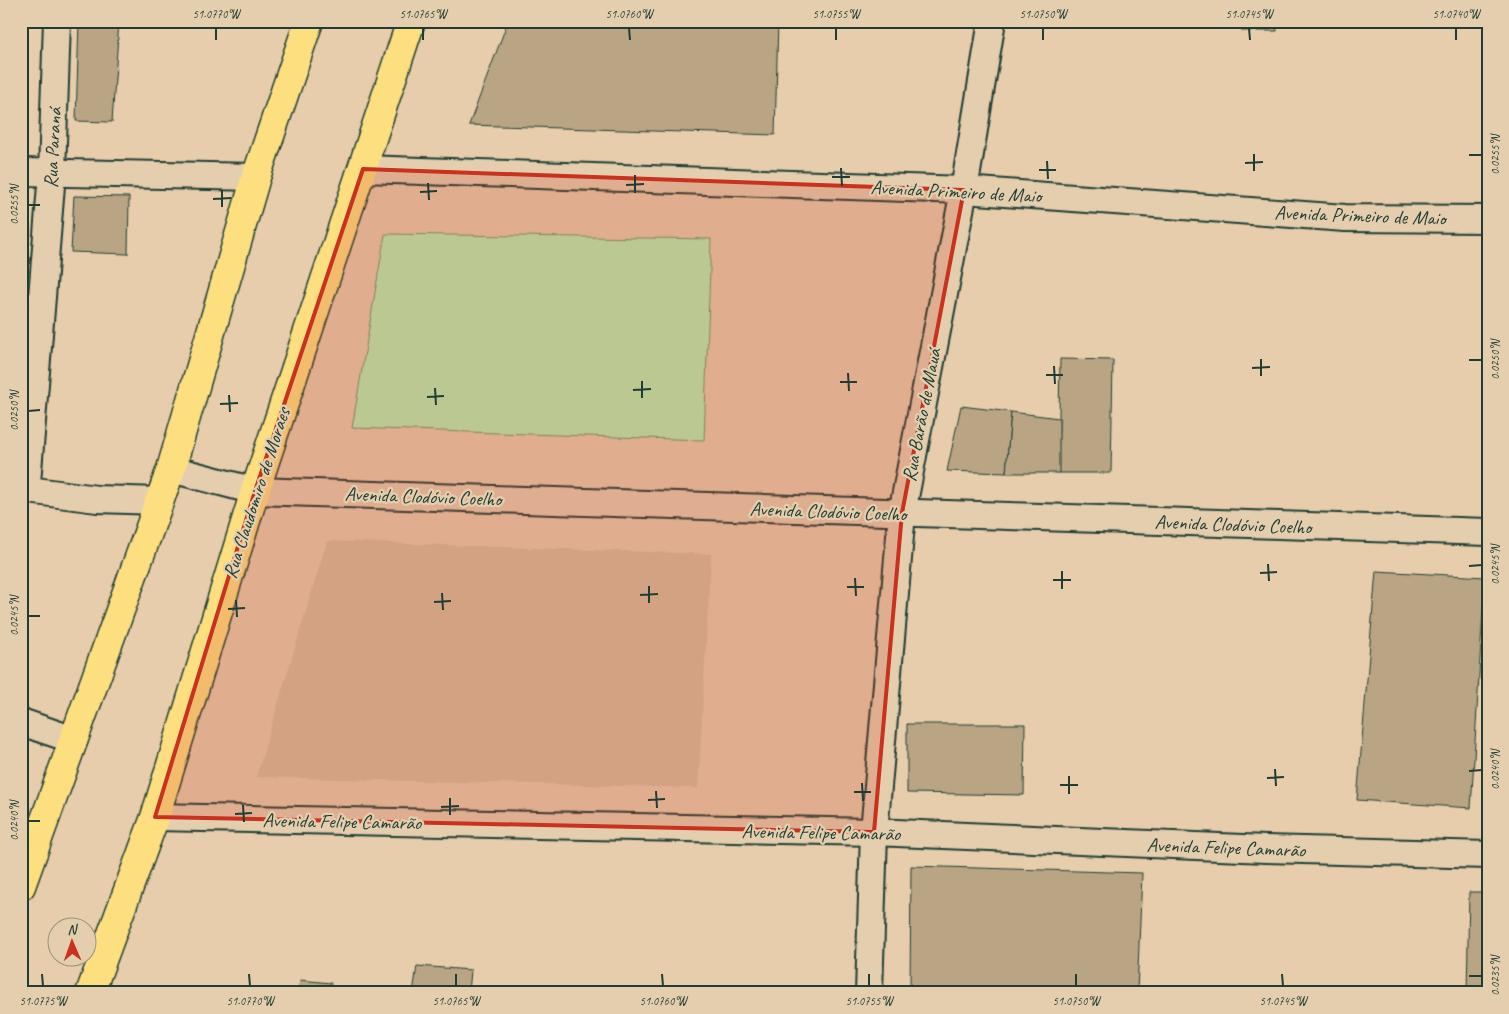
<svg xmlns="http://www.w3.org/2000/svg" width="1509" height="1014" font-family="Caveat,sans-serif">
<rect width="100%" height="100%" fill="#e7cdab"/>
<filter id="ink" filterUnits="userSpaceOnUse"><feTurbulence type="fractalNoise" baseFrequency=".02" numOctaves="2"/><feDisplacementMap in="SourceGraphic" scale="10" xChannelSelector="R" yChannelSelector="G"/><feConvolveMatrix kernelMatrix="1 2 1 2 8 2 1 2 1" color-interpolation-filters="sRGB"/></filter>
<g filter="url(#ink)">
<polygon fill="#d5be9d" points="327,541 711,554 698,788 256,777"/>
<polygon fill="#baeeb0" stroke="#6c9672" points="385,234 711,239 704,440 352,428"/>
<g fill="#b9a584" stroke="#1f3d34">
<polygon points="21,21 24,21 23,119 21,119"/>
<polygon points="79,21 119,21 112,122 76,121"/>
<polygon points="508,21 778,21 775,135 469,125"/>
<polygon points="1242,21 1276,21 1277,31 1242,31"/>
<polygon points="74,196 129,197 128,254 71,252"/>
<polygon points="1060,359 1113,360 1111,473 1058,473"/>
<polygon points="961,406 1011,412 1006,473 947,471"/>
<polygon points="1011,412 1059,418 1059,473 1006,473"/>
<polygon points="1376,571 1485,577 1471,808 1357,800"/>
<polygon points="907,724 1025,724 1024,795 907,793"/>
<polygon points="21,755 26,757 21,772"/>
<polygon points="911,866 1142,873 1137,993 910,993"/>
<polygon points="1469,892 1488,892 1488,993 1467,993"/>
<polygon points="417,966 471,970 469,993 413,993"/>
<polygon points="300,980 331,983 330,993 298,993"/>
</g>
<g fill="none" stroke-linecap="round" stroke-linejoin="round">
<defs>
<g id="minor">
<polyline points="57,21 52,173 27,483 28,490 97,499 159,501"/>
<polyline points="363,169 964,190 1345,218 1488,219"/>
<polyline points="21,172 256,177"/>
<polyline points="171,469 255,491 1488,532"/>
<polyline points="21,722 74,740"/>
<polyline points="155,817 874,832 1266,849 1488,855"/>
<polyline points="869,993 874,832 902,513 964,190 992,21"/>
</g>
<g id="major">
<polyline points="21,886 171,469 256,177 309,21"/>
<polyline points="90,993 155,817 255,491 411,21"/>
</g>
</defs>
<use href="#minor" stroke="#1f3d34" stroke-width="30"/>
<use href="#major" stroke="#1f3d34" stroke-width="31"/>
<use href="#minor" stroke="#e5ceae" stroke-width="26"/>
<use href="#major" stroke="#fedf80" stroke-width="28"/>
</g>
</g>
<path fill="#c8321e" fill-opacity="0.2" stroke="#c8321e" stroke-width="4" stroke-linejoin="round" d="M363 169 964 190 902 513 874 832 155 817 255 491Z"/>
<path fill="none" stroke="#1f3d34" stroke-width="2" d="M216 28V40M423 28V40M629 28 630 40M836 28V40M1043 28V40M1249 28 1250 40M1456 28V40M1254 154V171M1469 155H1482M1047 161 1048 179M1245 163 1263 162M841 168 842 186M1039 170H1056M635 175V193M832 177H850M428 183 429 200M626 185 644 184M222 190V207M420 192 437 191M213 199 231 198M28 205H40M1261 359V376M1469 360H1482M1054 366 1055 384M1252 368 1270 367M848 373 849 391M1046 375H1063M642 381V398M840 382H857M435 388 436 405M633 390 651 389M229 395 230 412M427 397 444 396M220 404 238 403M28 411 40 410M1268 564 1269 581M1469 566 1482 565M1062 571V589M1260 573 1277 572M855 578 856 596M1053 580H1071M649 586V603M847 587H864M442 593 443 610M640 595 658 594M236 600 237 617M434 602 451 601M228 609 245 608M28 616H40M1275 769 1276 786M1469 771 1482 770M1069 776V794M1267 778 1284 777M862 783 863 801M1060 785H1078M656 791 657 808M854 792H871M450 798V815M648 800 665 799M243 805 244 822M441 807 459 806M235 814 252 813M28 821H40M42 974 43 986M249 974 250 986M456 974V986M662 974 663 986M869 974V986M1076 974V986M1282 974 1283 986M1469 976H1482"/>
<g text-anchor="middle" stroke-width="4.5" stroke-linejoin="round" paint-order="stroke">
<g font-size="20" fill="#1f3d34" stroke="#e5ceae">
<text transform="translate(52 148) rotate(-87)" y="7">Rua Paraná</text>
<text transform="translate(956 191) rotate(3)" y="7">Avenida Primeiro de Maio</text>
<text transform="translate(1360 215) rotate(2)" y="7">Avenida Primeiro de Maio</text>
<text transform="translate(921 415) rotate(-79)" y="7">Rua Barão de Mauá</text>
<text transform="translate(256 493) rotate(-72)" y="7">Rua Claudomiro de Moraes</text>
<text transform="translate(423 496) rotate(2)" y="7">Avenida Clodóvio Coelho</text>
<text transform="translate(828 511) rotate(2)" y="7">Avenida Clodóvio Coelho</text>
<text transform="translate(1233 524) rotate(2)" y="7">Avenida Clodóvio Coelho</text>
<text transform="translate(342 821) rotate(1)" y="7">Avenida Felipe Camarão</text>
<text transform="translate(821 832) rotate(1)" y="7">Avenida Felipe Camarão</text>
<text transform="translate(1226 847) rotate(2)" y="7">Avenida Felipe Camarão</text>
</g>
</g>
<rect width="1509" height="1014" fill="none" stroke="#e5ceae" stroke-width="55"/>
<g transform="translate(72 942) rotate(358)"><circle r="24" fill="#e5ceae" stroke="#96947d"/>
<path d="M0-4L9 19L0 12L-9 19Z" fill="#c8321e"/>
<text y="-8" font-size="14" font-weight="bold" text-anchor="middle" fill="#1f3d34">N</text>
</g>
<rect x="28" y="28" width="1454" height="958" fill="none" stroke="#1f3d34" stroke-width="2"/>
<g font-size="12" text-anchor="middle" fill="#1f3d34">
<text x="216" y="18">51.0770°W</text>
<text x="423" y="18">51.0765°W</text>
<text x="629" y="18">51.0760°W</text>
<text x="836" y="18">51.0755°W</text>
<text x="1043" y="18">51.0750°W</text>
<text x="1249" y="18">51.0745°W</text>
<text x="1456" y="18">51.0740°W</text>
<text transform="translate(1495 155) rotate(-90)" y="4">0.0255°N</text>
<text transform="translate(14 205) rotate(-90)" y="4">0.0255°N</text>
<text transform="translate(1495 360) rotate(-90)" y="4">0.0250°N</text>
<text transform="translate(14 411) rotate(-90)" y="4">0.0250°N</text>
<text transform="translate(1495 565) rotate(-90)" y="4">0.0245°N</text>
<text transform="translate(14 616) rotate(-90)" y="4">0.0245°N</text>
<text transform="translate(1495 770) rotate(-90)" y="4">0.0240°N</text>
<text transform="translate(14 821) rotate(-90)" y="4">0.0240°N</text>
<text transform="translate(1495 976) rotate(-90)" y="4">0.0235°N</text>
<text x="43" y="1005">51.0775°W</text>
<text x="250" y="1005">51.0770°W</text>
<text x="456" y="1005">51.0765°W</text>
<text x="663" y="1005">51.0760°W</text>
<text x="869" y="1005">51.0755°W</text>
<text x="1076" y="1005">51.0750°W</text>
<text x="1283" y="1005">51.0745°W</text>
</g>
</svg>
